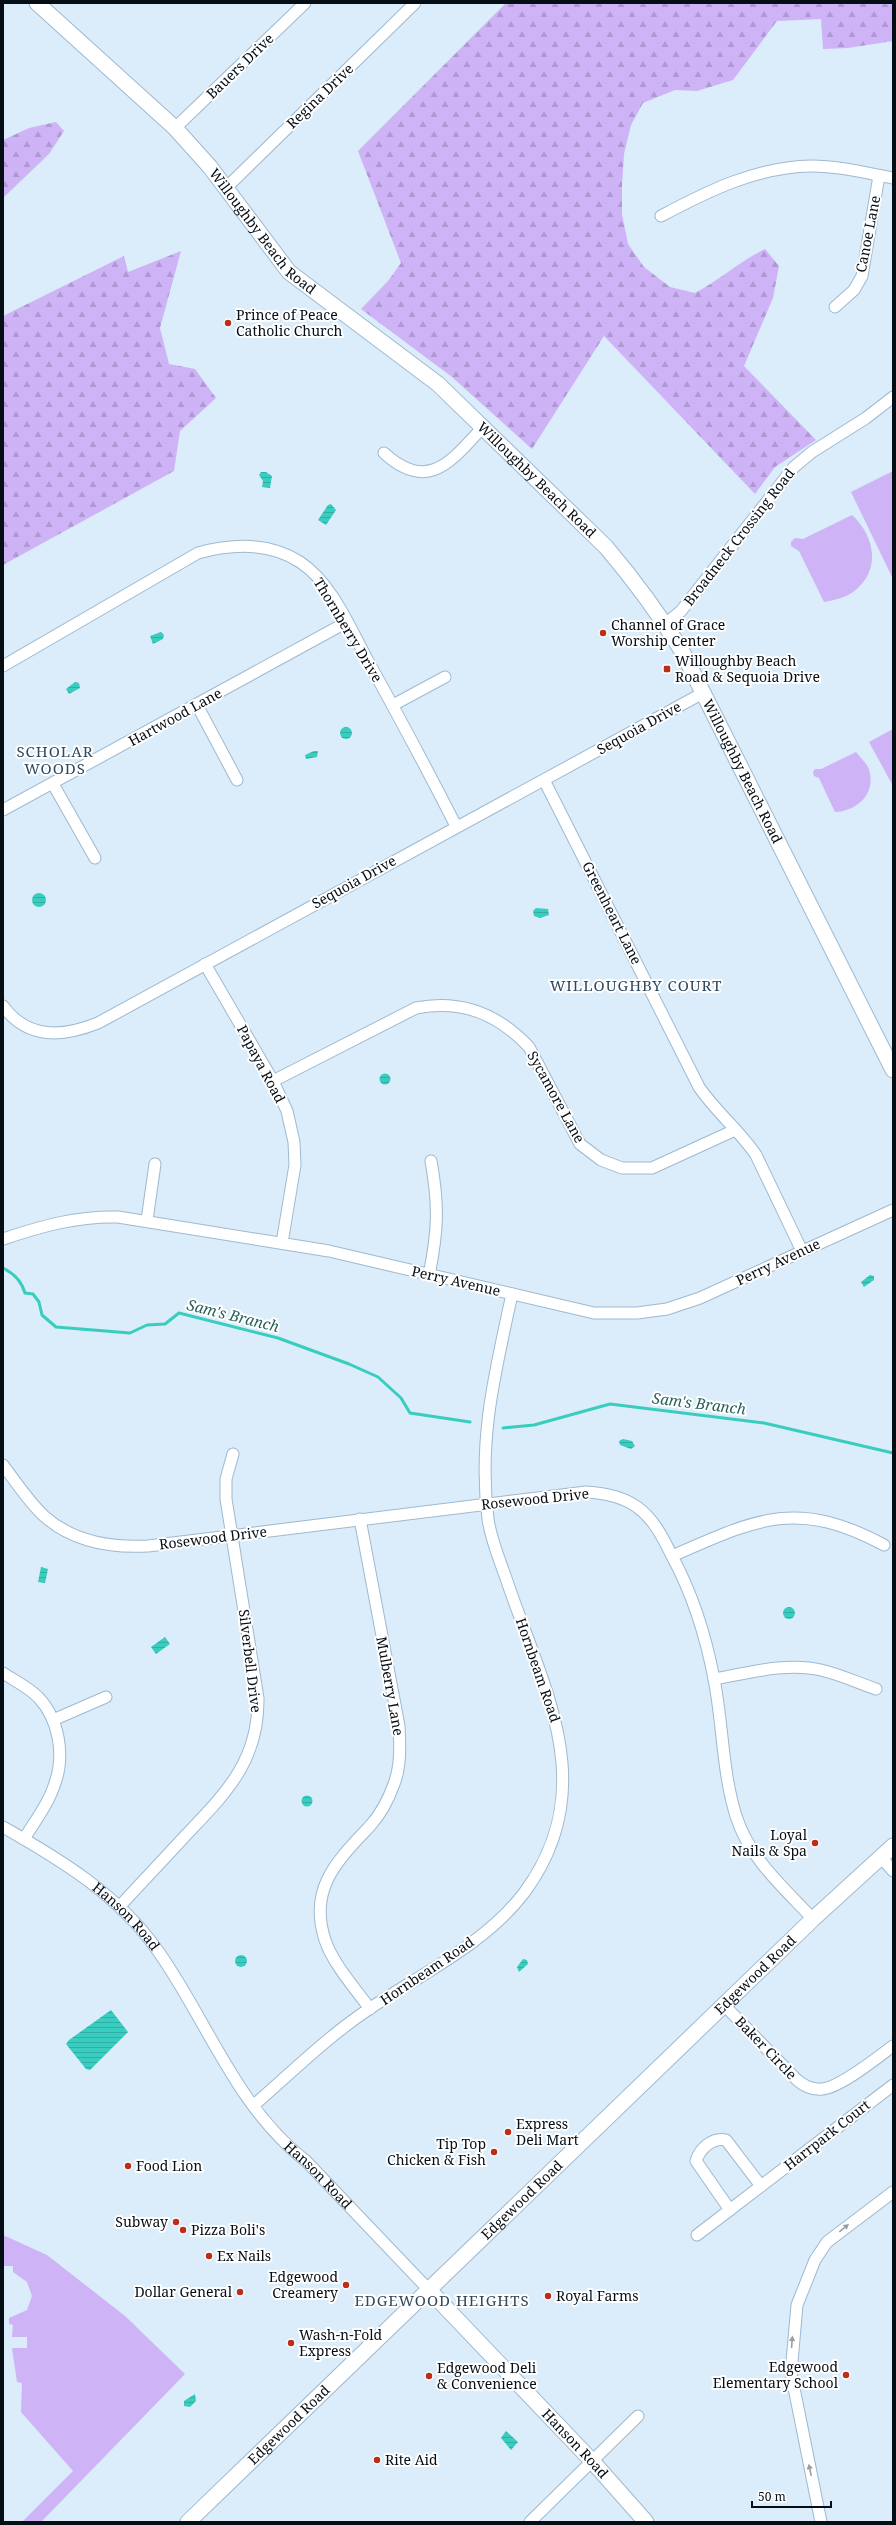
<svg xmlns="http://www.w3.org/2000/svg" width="896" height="2525" font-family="'Noto Serif',serif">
<defs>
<pattern id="forest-firs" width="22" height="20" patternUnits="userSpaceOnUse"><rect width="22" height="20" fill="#cfb3f7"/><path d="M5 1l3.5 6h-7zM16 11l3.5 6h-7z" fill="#b099d3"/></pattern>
<pattern id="water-rules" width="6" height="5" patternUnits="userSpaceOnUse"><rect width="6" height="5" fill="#38cdbf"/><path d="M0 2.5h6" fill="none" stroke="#30afa3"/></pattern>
</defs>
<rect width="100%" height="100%" fill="#dbecfa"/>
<g fill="#cfb3f7">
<polygon points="893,471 893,579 851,492"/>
<path d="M852 515C875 536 882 571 853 592 845 598 834 600 824 602L799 551 791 546V542L795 538 803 539Z"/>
<polygon points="893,729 893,786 869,742"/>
<path d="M856 752C860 757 865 762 868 767 878 792 858 811 835 812L819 778 814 776 813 772 815 769H821Z"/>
<polygon points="3,2235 47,2255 125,2316 185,2374 41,2522 22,2522 73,2471 21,2412 22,2383 17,2382 12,2348 27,2348 27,2337 12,2337 13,2325 9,2324 9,2318 27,2310 32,2296 27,2282 13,2272 13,2266 3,2266"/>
</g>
<g fill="url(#forest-firs)">
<path d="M506 3H893V41L848 48 823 49 821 19 777 21 733 80 697 91 675 90 643 103 631 125 624 154 622 185V214L628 244 644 267 670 287 695 293C720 280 740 261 765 249L779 266 773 298 744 366 816 440 775 467 755 494 604 336 532 449 452 377 361 309 388 281 401 263 358 151Z"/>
<polygon points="56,122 64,131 49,154 3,198 3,140 29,128"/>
<polygon points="181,251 160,328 169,364 195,369 216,398 180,431 174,471 3,565 3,316 124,256 128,272"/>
</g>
<g fill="url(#water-rules)">
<polygon points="261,472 266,472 272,476 270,488 262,487 263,481 259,475"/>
<polygon points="331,504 336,510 326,525 318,520 328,505"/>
<polygon points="161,632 164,635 163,639 153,644 150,636"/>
<polygon points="75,682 79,683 80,688 69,694 66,689"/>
<circle cx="346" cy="733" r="6"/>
<polygon points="314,751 318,751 317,757 306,759 305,755"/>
<circle cx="39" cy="900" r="7"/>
<polygon points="536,908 548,909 549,915 540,918 534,916 533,911"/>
<circle cx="385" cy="1079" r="5.5"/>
<polygon points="870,1275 874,1276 874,1280 864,1287 861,1282"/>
<polygon points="623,1439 632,1441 635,1446 631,1449 620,1445 619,1441"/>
<polygon points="41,1567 48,1569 45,1583 38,1582"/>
<circle cx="789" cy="1613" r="6"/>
<polygon points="165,1637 170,1644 156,1654 151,1647"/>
<circle cx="307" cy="1801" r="5.5"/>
<circle cx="241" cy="1961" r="6"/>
<polygon points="523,1959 527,1960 528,1964 519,1972 517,1967"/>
<polygon points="111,2010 128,2032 90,2070 86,2069 66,2044 69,2040"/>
<polygon points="195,2394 196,2401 190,2407 184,2406 184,2401"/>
<polygon points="506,2431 518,2442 511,2450 501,2438"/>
</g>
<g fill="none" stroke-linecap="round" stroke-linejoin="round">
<g stroke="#38cdbf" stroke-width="3">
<path d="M3 1268C13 1273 22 1282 25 1293L33 1294 39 1302 42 1315 56 1327 130 1333 147 1325 165 1324 179 1313 278 1338 349 1364 378 1377 401 1398 410 1413 470 1422"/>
<polyline points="503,1428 534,1425 610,1404 764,1423 893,1453"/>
</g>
<defs>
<g id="street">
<polyline points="175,128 305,3"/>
<polyline points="225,189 415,3"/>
<path d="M661 216C708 191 756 167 811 166 839 166 866 173 893 178"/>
<polyline points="835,307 854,290 862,276 879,176"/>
<path d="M384 453C429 494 452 460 484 426"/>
<polyline points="665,624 681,611 794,467 812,452 866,418 893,397"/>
<path d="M3 666 198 553C231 544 269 542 300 562 332 583 350 628 368 661 398 715 428 771 456 826"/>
<polyline points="197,705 237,780"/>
<polyline points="393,705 445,677"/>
<path d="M544 780 699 1087C716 1112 739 1130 756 1155L802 1251"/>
<polyline points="53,784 95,858"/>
<polyline points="3,810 347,622"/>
<polyline points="205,964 273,1081 287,1111 294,1142 295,1165 282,1243"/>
<path d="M3 1006C28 1040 63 1037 98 1023L703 693"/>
<path d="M273 1081 416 1008C462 999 498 1014 529 1047L580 1144 601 1160 622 1168H652L735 1130"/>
<polyline points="147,1220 155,1164"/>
<path d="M3 1239C42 1226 77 1216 118 1217L329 1251 594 1313H637L667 1309 700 1298 893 1210"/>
<path d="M429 1275C438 1231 439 1205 431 1161"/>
<path d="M3 1465C16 1482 28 1501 44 1516 72 1541 111 1548 148 1546L586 1492C604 1493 622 1496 637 1507 654 1519 663 1538 672 1556 692 1593 706 1637 714 1679 723 1724 722 1771 736 1816 749 1858 784 1888 813 1919"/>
<path d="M360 1519 399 1726C400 1745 401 1766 394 1784 389 1798 380 1815 370 1826 338 1860 308 1888 325 1940 333 1964 355 1988 370 2009"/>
<path d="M672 1556C757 1519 796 1498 884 1545"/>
<path d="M3 1673C15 1681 28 1687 38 1697 59 1719 65 1755 55 1783 49 1803 35 1821 24 1839"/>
<path d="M714 1679C748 1673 787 1662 821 1670 839 1674 858 1683 876 1689"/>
<polyline points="53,1720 106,1697"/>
<path id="s1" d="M3 1827C61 1860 119 1895 158 1951 207 2020 236 2107 306 2161L429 2290"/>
<polyline points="880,1856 893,1871"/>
<path d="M120 1906C142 1882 164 1859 186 1835 226 1793 259 1761 258 1698L226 1499V1479L233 1454"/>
<path d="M724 2005 797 2080C804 2086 812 2090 822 2089 840 2088 878 2057 893 2046"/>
<path d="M254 2105C292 2072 327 2037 369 2009 421 1974 485 1944 524 1893 602 1788 544 1690 508 1584 501 1563 491 1541 488 1519 478 1438 495 1373 512 1294"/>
<path d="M730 2210 696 2161C700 2148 713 2137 726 2140L761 2186"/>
<polyline points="697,2235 893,2085"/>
<polyline points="530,2522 638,2416"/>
<polyline points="821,2522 791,2373 797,2305 815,2260 827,2242 893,2192"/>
</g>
<g id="secondary">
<path id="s2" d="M37 3 175 128 210 167 289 272 438 384 606 547C634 580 659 614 682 651L893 1070"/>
<path id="s3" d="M429 2290 592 2461 646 2522"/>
<path id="s4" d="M188 2522 813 1919 893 1846"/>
</g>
</defs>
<use href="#street" stroke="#9eb9d0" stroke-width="13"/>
<use href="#secondary" stroke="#9eb9d0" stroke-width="17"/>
<use href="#street" stroke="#fff" stroke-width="11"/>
<use href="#secondary" stroke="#fff" stroke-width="15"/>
</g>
<defs><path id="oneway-solid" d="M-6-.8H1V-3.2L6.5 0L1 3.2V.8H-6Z"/></defs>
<g fill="#9b9ea1">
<use href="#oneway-solid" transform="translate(844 2228) rotate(-39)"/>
<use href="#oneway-solid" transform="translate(792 2342) rotate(-86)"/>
<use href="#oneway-solid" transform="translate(810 2470) rotate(-102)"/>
</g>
<g fill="#ba2e1a" stroke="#fff" stroke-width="1.5">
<circle cx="228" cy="323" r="4"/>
<circle cx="603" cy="633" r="4"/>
<rect x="663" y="665" width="8" height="8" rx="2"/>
<circle cx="815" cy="1843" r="4"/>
<circle cx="508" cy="2132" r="4"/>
<circle cx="494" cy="2152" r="4"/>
<circle cx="128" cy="2166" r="4"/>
<circle cx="176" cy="2222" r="4"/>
<circle cx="183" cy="2230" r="4"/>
<circle cx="209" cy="2256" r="4"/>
<circle cx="346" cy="2285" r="4"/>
<circle cx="240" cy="2292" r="4"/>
<circle cx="548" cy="2296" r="4"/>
<circle cx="291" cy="2343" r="4"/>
<circle cx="846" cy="2375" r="4"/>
<circle cx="429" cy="2376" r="4"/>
<circle cx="377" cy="2460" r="4"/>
</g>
<g text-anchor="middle" stroke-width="4" stroke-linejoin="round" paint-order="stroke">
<g font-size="14" fill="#050d15" stroke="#fff">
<text transform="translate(240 66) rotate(-44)" y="5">Bauers Drive</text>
<text transform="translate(320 96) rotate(-44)" y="5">Regina Drive</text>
<text dy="5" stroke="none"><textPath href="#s2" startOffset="322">Willoughby Beach Road</textPath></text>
<text transform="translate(868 234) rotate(-79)" y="5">Canoe Lane</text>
<text dy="5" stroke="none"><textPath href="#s2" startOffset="694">Willoughby Beach Road</textPath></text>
<text transform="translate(739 537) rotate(-52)" y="5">Broadneck Crossing Road</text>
<text transform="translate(348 630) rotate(59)" y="5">Thornberry Drive</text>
<text transform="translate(175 717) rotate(-29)" y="5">Hartwood Lane</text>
<text transform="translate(639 728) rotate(-29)" y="5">Sequoia Drive</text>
<text dy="5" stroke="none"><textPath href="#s2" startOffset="1054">Willoughby Beach Road</textPath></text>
<text transform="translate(354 882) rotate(-29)" y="5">Sequoia Drive</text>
<text transform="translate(612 913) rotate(63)" y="5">Greenheart Lane</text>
<text transform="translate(261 1064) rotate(62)" y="5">Papaya Road</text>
<text transform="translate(556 1097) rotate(61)" y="5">Sycamore Lane</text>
<text transform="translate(778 1262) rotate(-25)" y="5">Perry Avenue</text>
<text transform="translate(456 1281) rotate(13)" y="5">Perry Avenue</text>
<text transform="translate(535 1499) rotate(-6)" y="5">Rosewood Drive</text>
<text transform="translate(213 1538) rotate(-7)" y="5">Rosewood Drive</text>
<text transform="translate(250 1661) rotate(83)" y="5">Silverbell Drive</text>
<text transform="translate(538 1670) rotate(71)" y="5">Hornbeam Road</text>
<text transform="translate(390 1686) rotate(80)" y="5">Mulberry Lane</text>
<text dy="5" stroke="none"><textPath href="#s1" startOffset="153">Hanson Road</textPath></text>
<text transform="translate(427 1971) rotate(-34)" y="5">Hornbeam Road</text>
<text dy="5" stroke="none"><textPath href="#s4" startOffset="788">Edgewood Road</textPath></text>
<text transform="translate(766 2048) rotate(46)" y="5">Baker Circle</text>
<text transform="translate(827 2135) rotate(-38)" y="5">Harrpark Court</text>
<text dy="5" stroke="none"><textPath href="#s1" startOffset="477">Hanson Road</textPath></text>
<text dy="5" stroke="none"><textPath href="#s4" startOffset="464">Edgewood Road</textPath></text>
<text dy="5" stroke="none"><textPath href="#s4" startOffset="140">Edgewood Road</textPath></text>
<text dy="5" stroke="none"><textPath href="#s3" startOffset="212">Hanson Road</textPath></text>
</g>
<g font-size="14" fill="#050d15" stroke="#fff" text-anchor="start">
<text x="236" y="320">Prince of Peace<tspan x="236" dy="16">Catholic Church</tspan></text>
<text x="611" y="630">Channel of Grace<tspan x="611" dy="16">Worship Center</tspan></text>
<text x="675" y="666">Willoughby Beach<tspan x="675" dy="16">Road &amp; Sequoia Drive</tspan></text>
<text x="807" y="1840" text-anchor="end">Loyal<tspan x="807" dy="16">Nails &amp; Spa</tspan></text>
<text x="516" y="2129">Express<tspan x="516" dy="16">Deli Mart</tspan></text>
<text x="486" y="2149" text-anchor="end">Tip Top<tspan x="486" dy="16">Chicken &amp; Fish</tspan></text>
<text x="136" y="2171">Food Lion</text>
<text x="168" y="2227" text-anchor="end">Subway</text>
<text x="191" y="2235">Pizza Boli's</text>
<text x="217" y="2261">Ex Nails</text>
<text x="338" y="2282" text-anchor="end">Edgewood<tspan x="338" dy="16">Creamery</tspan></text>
<text x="232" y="2297" text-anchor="end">Dollar General</text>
<text x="556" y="2301">Royal Farms</text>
<text x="299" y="2340">Wash-n-Fold<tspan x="299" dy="16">Express</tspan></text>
<text x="838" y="2372" text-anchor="end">Edgewood<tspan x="838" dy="16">Elementary School</tspan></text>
<text x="437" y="2373">Edgewood Deli<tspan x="437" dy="16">&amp; Convenience</tspan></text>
<text x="385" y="2465">Rite Aid</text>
</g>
<g font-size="15" letter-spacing="1" fill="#30485c" stroke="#fff">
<text x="55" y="757">SCHOLAR<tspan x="55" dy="17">WOODS</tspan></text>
<text x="636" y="991">WILLOUGHBY COURT</text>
<text x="442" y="2306">EDGEWOOD HEIGHTS</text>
</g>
<g font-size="15" font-style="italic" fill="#27615b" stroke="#fff">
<text transform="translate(233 1316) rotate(14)" y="5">Sam's Branch</text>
<text transform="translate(699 1404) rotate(7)" y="5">Sam's Branch</text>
</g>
</g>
<rect width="896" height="2525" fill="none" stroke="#050d15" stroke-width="8"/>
<path d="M752 2501v6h79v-6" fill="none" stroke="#050d15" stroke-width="2"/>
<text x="758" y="2501" font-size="12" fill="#050d15" stroke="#ffffff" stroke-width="3" paint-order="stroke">50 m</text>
</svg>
